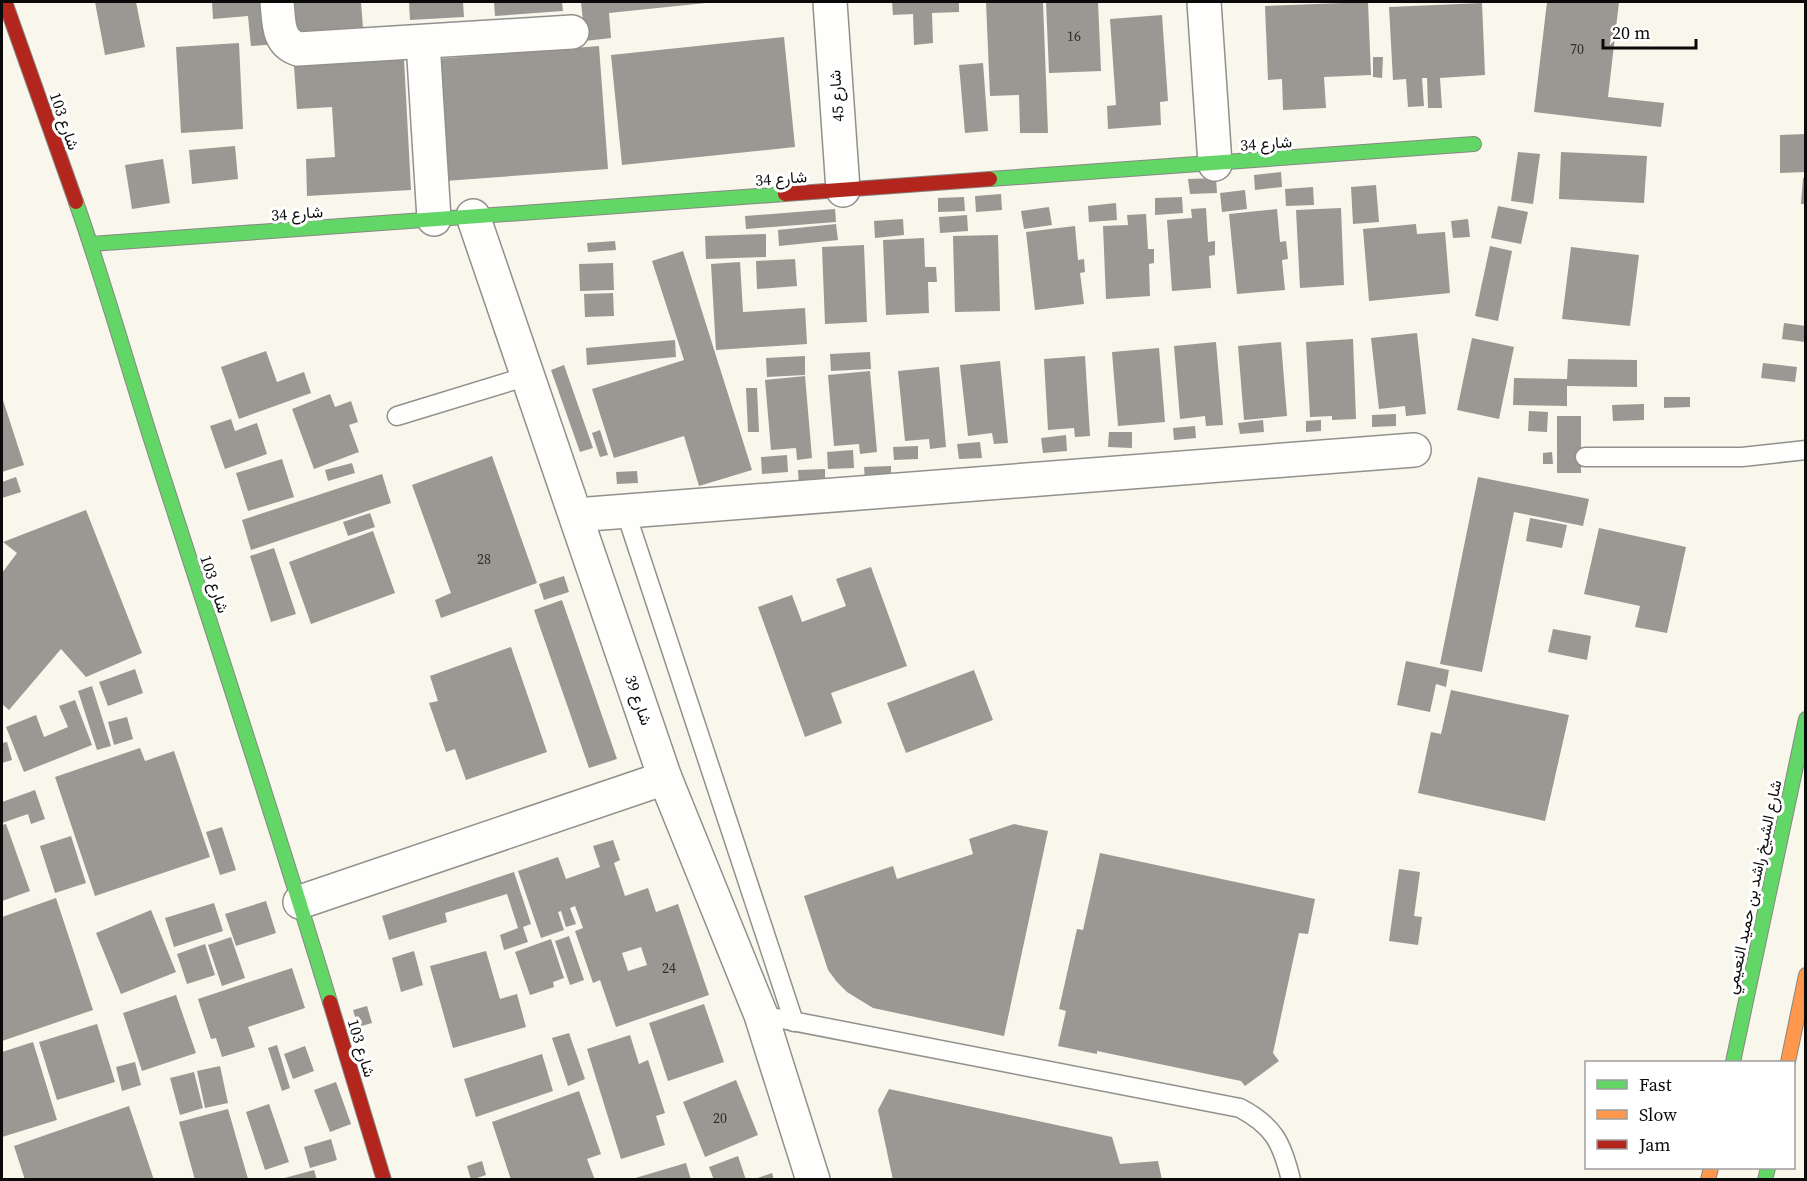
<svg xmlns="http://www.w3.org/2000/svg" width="1807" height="1181" font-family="'Source Serif 4',Vazirmatn,serif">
<rect width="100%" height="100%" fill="#f9f6ec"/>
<g fill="#9b9893" fill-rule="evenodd">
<polygon points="95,2 136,2 145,47 105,55"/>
<polygon points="212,2 275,2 278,44 251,46 248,16 213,19"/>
<polygon points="280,2 361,2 363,28 281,33"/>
<polygon points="409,2 463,2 464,17 410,20"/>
<polygon points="494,2 562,2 563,11 495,16"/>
<polygon points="581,2 706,2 706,3 609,13 611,38 585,41"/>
<polygon points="892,2 959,2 959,12 932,13 933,43 914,45 913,14 893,15"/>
<polygon points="986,2 1043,2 1048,133 1020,133 1019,95 990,96"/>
<polygon points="1046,2 1098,2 1101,71 1049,73"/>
<polygon points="1368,2 1371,75 1324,77 1326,108 1283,110 1282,79 1268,80 1265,6"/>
<polygon points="1547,2 1619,2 1608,97 1664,103 1661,127 1534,112"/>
<polygon points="1482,3 1485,75 1440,78 1442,108 1428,108 1427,78 1422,78 1424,106 1408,107 1406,79 1393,80 1389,7"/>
<polygon points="1162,15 1168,101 1160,102 1161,125 1108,129 1107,106 1116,105 1110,19"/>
<polygon points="784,37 795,147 622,165 611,55"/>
<polygon points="239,43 243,129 181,133 176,47"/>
<polygon points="599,46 608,169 445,181 436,59"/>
<polygon points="1373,57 1383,57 1382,78 1373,77"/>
<polygon points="404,59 411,190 307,196 306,159 335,157 332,107 297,109 294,66"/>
<polygon points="983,63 988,131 965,133 959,65"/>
<polygon points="1806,134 1806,172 1780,173 1780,135"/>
<polygon points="235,146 238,179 192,184 189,150"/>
<polygon points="1518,152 1540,154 1533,204 1511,201"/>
<polygon points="1561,152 1647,156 1644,203 1559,199"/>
<polygon points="163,159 170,203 132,209 125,165"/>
<polygon points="1281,172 1282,187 1255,190 1254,175"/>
<polygon points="1216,178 1217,193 1190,194 1188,179"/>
<polygon points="1803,178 1806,178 1806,204 1801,204"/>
<polygon points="1376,185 1379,222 1353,224 1351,187"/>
<polygon points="1313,187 1314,205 1286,206 1285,189"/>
<polygon points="1245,190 1247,209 1222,212 1220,193"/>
<polygon points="1001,194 1002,210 976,212 975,196"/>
<polygon points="964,197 965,211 938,212 938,198"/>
<polygon points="1182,197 1183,213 1155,215 1155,198"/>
<polygon points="1116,203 1117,220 1089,222 1088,206"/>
<polygon points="1498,206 1528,212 1521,244 1491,238"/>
<polygon points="1049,207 1052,225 1024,229 1021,211"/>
<polygon points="1206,208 1208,242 1215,241 1215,255 1209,256 1211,288 1172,291 1167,220 1192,218 1191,209"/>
<polygon points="1341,208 1344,285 1300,288 1296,210"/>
<polygon points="835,209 836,222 746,229 745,216"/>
<polygon points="1277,209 1280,242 1286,241 1288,259 1282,260 1285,290 1237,294 1229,214"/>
<polygon points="1146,214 1148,249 1154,249 1154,263 1149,264 1150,296 1106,299 1103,226 1128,225 1127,215"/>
<polygon points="967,215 968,231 940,233 939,217"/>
<polygon points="903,219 904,235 875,238 874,221"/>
<polygon points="1468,219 1470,237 1453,238 1451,221"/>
<polygon points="836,224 838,240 779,246 778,230"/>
<polygon points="1416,224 1417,234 1445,232 1450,293 1369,301 1363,229"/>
<polygon points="1075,226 1078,260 1084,259 1085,272 1080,273 1084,304 1035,310 1026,232"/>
<polygon points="766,234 766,257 706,259 705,236"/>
<polygon points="998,235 1000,311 955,312 953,236"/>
<polygon points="924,238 925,267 936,267 937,282 928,282 929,313 886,315 883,240"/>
<polygon points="615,241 616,250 588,252 587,243"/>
<polygon points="864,245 867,322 825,324 822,247"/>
<polygon points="1490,246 1512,251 1498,321 1475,316"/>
<polygon points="1571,247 1639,255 1630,326 1562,319"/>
<polygon points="683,251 752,470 699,486 684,436 614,458 592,389 684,360 652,261"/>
<polygon points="795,259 797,286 757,289 756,261"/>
<polygon points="740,262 743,312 805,308 807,344 716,350 711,264"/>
<polygon points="613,263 614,290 580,291 579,264"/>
<polygon points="613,293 614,316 585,317 584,294"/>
<polygon points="1784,323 1806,326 1805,342 1782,339"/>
<polygon points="1417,333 1426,414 1406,416 1405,406 1379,409 1371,338"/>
<polygon points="1472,338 1514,347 1499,419 1457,410"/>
<polygon points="1353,339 1356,419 1332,420 1332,416 1310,417 1306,342"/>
<polygon points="675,340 676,357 587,365 586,348"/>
<polygon points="1216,342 1223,425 1206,426 1205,416 1180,419 1174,346"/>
<polygon points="1281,342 1287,416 1244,420 1238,346"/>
<polygon points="1159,348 1165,422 1118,426 1112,352"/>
<polygon points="266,351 277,382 304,372 311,393 239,419 221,367"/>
<polygon points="870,352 871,369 831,371 830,354"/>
<polygon points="805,356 805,375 767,377 766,358"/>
<polygon points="1085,356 1090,436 1075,437 1074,428 1048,430 1044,359"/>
<polygon points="1568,359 1637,360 1637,387 1567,386 1567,406 1513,405 1514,378 1567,379"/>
<polygon points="1000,361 1008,443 994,444 992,433 968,436 960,365"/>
<polygon points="1763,363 1797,367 1795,382 1761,378"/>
<polygon points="564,365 593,448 580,452 551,370"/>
<polygon points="939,367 946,447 930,449 929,439 905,441 898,371"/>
<polygon points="870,371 877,452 860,454 859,444 834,446 828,375"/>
<polygon points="805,376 812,458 797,460 796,448 771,450 765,380"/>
<polygon points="746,388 757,388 759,432 748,432"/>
<polygon points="330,394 335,407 351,401 358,422 349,425 359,452 314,469 292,409"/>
<polygon points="2,397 24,465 2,472"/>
<polygon points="1664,397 1690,397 1690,407 1664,408"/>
<polygon points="1644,404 1644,420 1613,421 1612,405"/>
<polygon points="1529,411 1548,412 1547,432 1528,431"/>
<polygon points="1396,414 1396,426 1372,427 1372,415"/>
<rect x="1557" y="416" width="24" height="57"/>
<polygon points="231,419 235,431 257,423 267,454 225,469 210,426"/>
<polygon points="1263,420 1264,432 1240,434 1238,423"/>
<polygon points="1321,420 1321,431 1306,432 1306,421"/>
<polygon points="1195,426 1196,438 1174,440 1173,428"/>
<polygon points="600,430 608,455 600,457 592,433"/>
<polygon points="1109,432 1132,432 1132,448 1108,447"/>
<polygon points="1066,435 1067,451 1043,453 1041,438"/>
<polygon points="980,442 982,458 959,459 957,444"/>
<polygon points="918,446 918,459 894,460 893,447"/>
<polygon points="853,450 854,468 828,469 827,452"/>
<polygon points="1552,452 1553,464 1543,464 1543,453"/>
<polygon points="787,455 788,472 762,474 761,457"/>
<polygon points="492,456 537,583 441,618 435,600 451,593 412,485"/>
<polygon points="282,459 294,497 248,511 236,473"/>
<polygon points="352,463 355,473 328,481 325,470"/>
<polygon points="891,466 891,479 865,480 864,467"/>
<polygon points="825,469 825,484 799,486 798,470"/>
<polygon points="637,471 638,483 617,484 616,472"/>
<polygon points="382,474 391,503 251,550 242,520"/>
<polygon points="16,477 21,492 2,498 2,482"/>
<polygon points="1478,477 1589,499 1583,526 1514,512 1482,672 1440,664"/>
<polygon points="86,510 142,653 86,677 61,649 9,710 2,704 2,573 17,553 3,542"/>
<polygon points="370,513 375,527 348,536 343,522"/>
<polygon points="1530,518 1567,525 1562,548 1526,541"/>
<polygon points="1599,528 1686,547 1667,633 1635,627 1640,606 1584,594"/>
<polygon points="373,531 395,593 311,624 289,562"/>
<polygon points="274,548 296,614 271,622 250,556"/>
<polygon points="871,567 907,666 831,693 842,723 805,737 758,607 792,595 802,622 846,606 836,579"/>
<polygon points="564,576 569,592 544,600 539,584"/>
<polygon points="562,600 617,759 589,768 534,610"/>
<polygon points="1553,629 1591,636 1587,660 1548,652"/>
<polygon points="511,647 547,752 466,780 455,749 446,752 429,703 438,701 430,676"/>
<polygon points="1406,661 1449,670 1446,687 1436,684 1430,712 1397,705"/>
<polygon points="135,669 143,693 108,706 99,682"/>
<polygon points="974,670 993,720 906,753 887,703"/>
<polygon points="92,686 111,746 97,750 78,691"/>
<polygon points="1451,690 1569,715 1545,821 1418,793 1431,732 1441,734"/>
<polygon points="75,700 92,745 24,772 6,727 36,715 44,737 68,727 59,706"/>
<polygon points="127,717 133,739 114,745 108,722"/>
<polygon points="7,742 12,760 2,763 2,743"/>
<polygon points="140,748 145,761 174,751 210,857 95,896 55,777"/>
<polygon points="35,790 45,819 31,824 28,814 2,823 2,802"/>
<polygon points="6,824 30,891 2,901 2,825"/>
<polygon points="1014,824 1048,831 1004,1036 873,1008 847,992 837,982 828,970 804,896 893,866 897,879 973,854 969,839"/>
<polygon points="222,827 236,870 220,875 206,832"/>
<polygon points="71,836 86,883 55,893 40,846"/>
<path d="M613 840 620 860 614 863 625 896 648 888 656 912 678 904 709 995 616 1027 600 980 593 983 583 954 575 931 583 928 575 906 570 908 576 924 566 927 561 911 558 912 564 930 541 938 518 871 558 857 566 879 600 867 593 846ZM641 947 647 965 628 971 622 953Z"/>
<polygon points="1100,853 1315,899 1308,934 1299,933 1273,1053 1279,1061 1245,1086 1241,1081 1097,1051 1097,1054 1058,1046 1066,1011 1059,1009 1077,929 1083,930"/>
<polygon points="1399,869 1420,872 1414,916 1422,917 1418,945 1389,941"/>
<polygon points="514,872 531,924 523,927 528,942 504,950 500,935 518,928 507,894 445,913 447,922 389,940 382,916"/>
<polygon points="56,898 93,1010 2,1041 2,917"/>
<polygon points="266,901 276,933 236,946 225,914"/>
<polygon points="214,903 223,931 174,947 165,918"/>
<polygon points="151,910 176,972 121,994 96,933"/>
<polygon points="569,936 584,980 570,985 555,941"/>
<polygon points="231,937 245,978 222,986 208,945"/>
<polygon points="551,939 564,978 553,982 554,987 530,995 515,952"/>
<polygon points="205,944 215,975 187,984 177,954"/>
<polygon points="414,951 423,985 401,992 392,958"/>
<polygon points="486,951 500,999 517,994 526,1027 453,1048 430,966"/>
<polygon points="292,968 305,1008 248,1027 255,1047 222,1057 216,1038 211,1039 198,999"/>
<polygon points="176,995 196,1053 142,1071 123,1013"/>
<polygon points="704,1004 724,1062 668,1081 649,1023"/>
<polygon points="367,1006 372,1023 358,1027 353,1010"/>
<polygon points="97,1024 115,1082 57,1100 39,1042"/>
<polygon points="569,1033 585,1079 568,1086 552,1038"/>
<polygon points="630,1035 639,1064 648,1060 665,1113 656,1116 665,1145 621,1159 587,1049"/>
<polygon points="33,1042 57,1120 2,1137 2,1052"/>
<polygon points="277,1045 290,1088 282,1091 268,1048"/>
<polygon points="305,1046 314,1071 293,1079 284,1054"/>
<polygon points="542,1054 553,1091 476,1117 464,1079"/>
<polygon points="135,1062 141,1085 122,1091 116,1067"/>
<polygon points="220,1066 228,1103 205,1108 197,1071"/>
<polygon points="194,1072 203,1108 180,1115 170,1078"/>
<polygon points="736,1080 758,1135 705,1157 683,1102"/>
<polygon points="336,1082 351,1124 330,1132 314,1090"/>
<polygon points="889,1089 1112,1137 1120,1164 1158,1161 1162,1180 893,1180 878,1110"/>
<polygon points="579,1091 601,1154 587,1159 595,1180 511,1180 492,1122"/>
<polygon points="269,1104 289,1162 265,1170 246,1112"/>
<polygon points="129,1106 154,1180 25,1180 14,1146"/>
<polygon points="228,1109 248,1179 195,1180 179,1122"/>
<polygon points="331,1139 337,1160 310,1168 304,1147"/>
<polygon points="738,1156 746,1180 714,1180 709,1167"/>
<polygon points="482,1161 486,1175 471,1180 467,1166"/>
<polygon points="686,1163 691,1180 632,1180 632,1179"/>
<polygon points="314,1170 317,1180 281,1180 281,1179"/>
<polygon points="772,1173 774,1180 755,1180 755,1179"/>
</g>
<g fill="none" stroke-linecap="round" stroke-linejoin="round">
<defs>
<g id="lane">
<polyline points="397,416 528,376"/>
<polyline points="1585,457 1742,457 1806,450"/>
<polyline points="626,513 794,1022"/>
<path d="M761 1015 1240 1108C1274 1126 1282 1143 1291 1180"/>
</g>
<g id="street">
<path d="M277 2C279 21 277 42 298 49L572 32"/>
<polyline points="830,2 843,190"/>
<polyline points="1204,2 1215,164"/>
<polyline points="423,42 434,219"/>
<polyline points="473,216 665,778 761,1015 813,1180"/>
<polyline points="576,515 1414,450"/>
<polyline points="300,902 665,778"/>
</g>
<g id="fast">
<polyline points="990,179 1474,144"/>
<path d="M76 202C106 287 130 375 158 461 216 641 275 821 330 1002"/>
<polyline points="91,244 785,194"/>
<polyline points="1733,1062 1806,719"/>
<polyline points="1765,1180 1768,1168"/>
</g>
<g id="slow">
<polyline points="1788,1062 1806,975"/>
<polyline points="1708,1180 1711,1168"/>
</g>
<g id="jam">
<polyline points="5,2 76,202"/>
<polyline points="785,194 990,179"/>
<polyline points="330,1002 384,1180"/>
</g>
</defs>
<use href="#lane" stroke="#92908c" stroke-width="21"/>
<use href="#street" stroke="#92908c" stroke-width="36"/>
<use href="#fast" stroke="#888782" stroke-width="16"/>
<use href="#slow" stroke="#888782" stroke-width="16"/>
<use href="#jam" stroke="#888782" stroke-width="16"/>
<use href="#lane" stroke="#fefefc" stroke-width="18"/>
<use href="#street" stroke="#fefefc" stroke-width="33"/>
<use href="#fast" stroke="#63d668" stroke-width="14"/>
<use href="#slow" stroke="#ff974d" stroke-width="14"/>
<use href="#jam" stroke="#b3261e" stroke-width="14"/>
</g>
<g text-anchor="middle" stroke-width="6" stroke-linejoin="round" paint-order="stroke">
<g font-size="14" fill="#2e2e2c">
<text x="1074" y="41">16</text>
<text x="1577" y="54">70</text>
<text x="484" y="564">28</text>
<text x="669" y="973">24</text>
<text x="720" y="1123">20</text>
</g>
<g font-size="16" fill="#0a0a0a" stroke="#fff">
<text transform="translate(836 96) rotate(-94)" y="6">شارع 45</text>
<text transform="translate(65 121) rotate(71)" y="6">شارع 103</text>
<text transform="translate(1266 143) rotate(-4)" y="6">شارع 34</text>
<text transform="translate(781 178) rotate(-4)" y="6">شارع 34</text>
<text transform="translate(297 213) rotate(-4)" y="6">شارع 34</text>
<text transform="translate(215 584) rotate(72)" y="6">شارع 103</text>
<text transform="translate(639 700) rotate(71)" y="6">شارع 39</text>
<text transform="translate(1753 887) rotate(-78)" y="6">شارع الشيخ راشد بن حميد النعيمي</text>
<text transform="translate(362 1048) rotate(73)" y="6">شارع 103</text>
</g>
</g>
<rect width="1807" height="1181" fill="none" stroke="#0a0a0a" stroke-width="6"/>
<rect x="1585" y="1061" width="210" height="108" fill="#ffffff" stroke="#9d9d9d" stroke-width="1.5"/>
<rect x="1597" y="1080" width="30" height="9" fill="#63d668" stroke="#9d9d9d" stroke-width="1.5"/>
<text x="1639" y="1091" font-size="18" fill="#0a0a0a">Fast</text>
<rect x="1597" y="1110" width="30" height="9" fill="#ff974d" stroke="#9d9d9d" stroke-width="1.5"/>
<text x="1639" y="1121" font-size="18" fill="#0a0a0a">Slow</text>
<rect x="1597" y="1140" width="30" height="9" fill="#b3261e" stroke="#9d9d9d" stroke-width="1.5"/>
<text x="1639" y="1151" font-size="18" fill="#0a0a0a">Jam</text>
<path d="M1603 39v9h93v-9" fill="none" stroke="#0a0a0a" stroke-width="3"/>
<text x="1612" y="39" font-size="18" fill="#0a0a0a" stroke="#ffffff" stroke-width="4.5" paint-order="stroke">20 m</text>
</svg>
